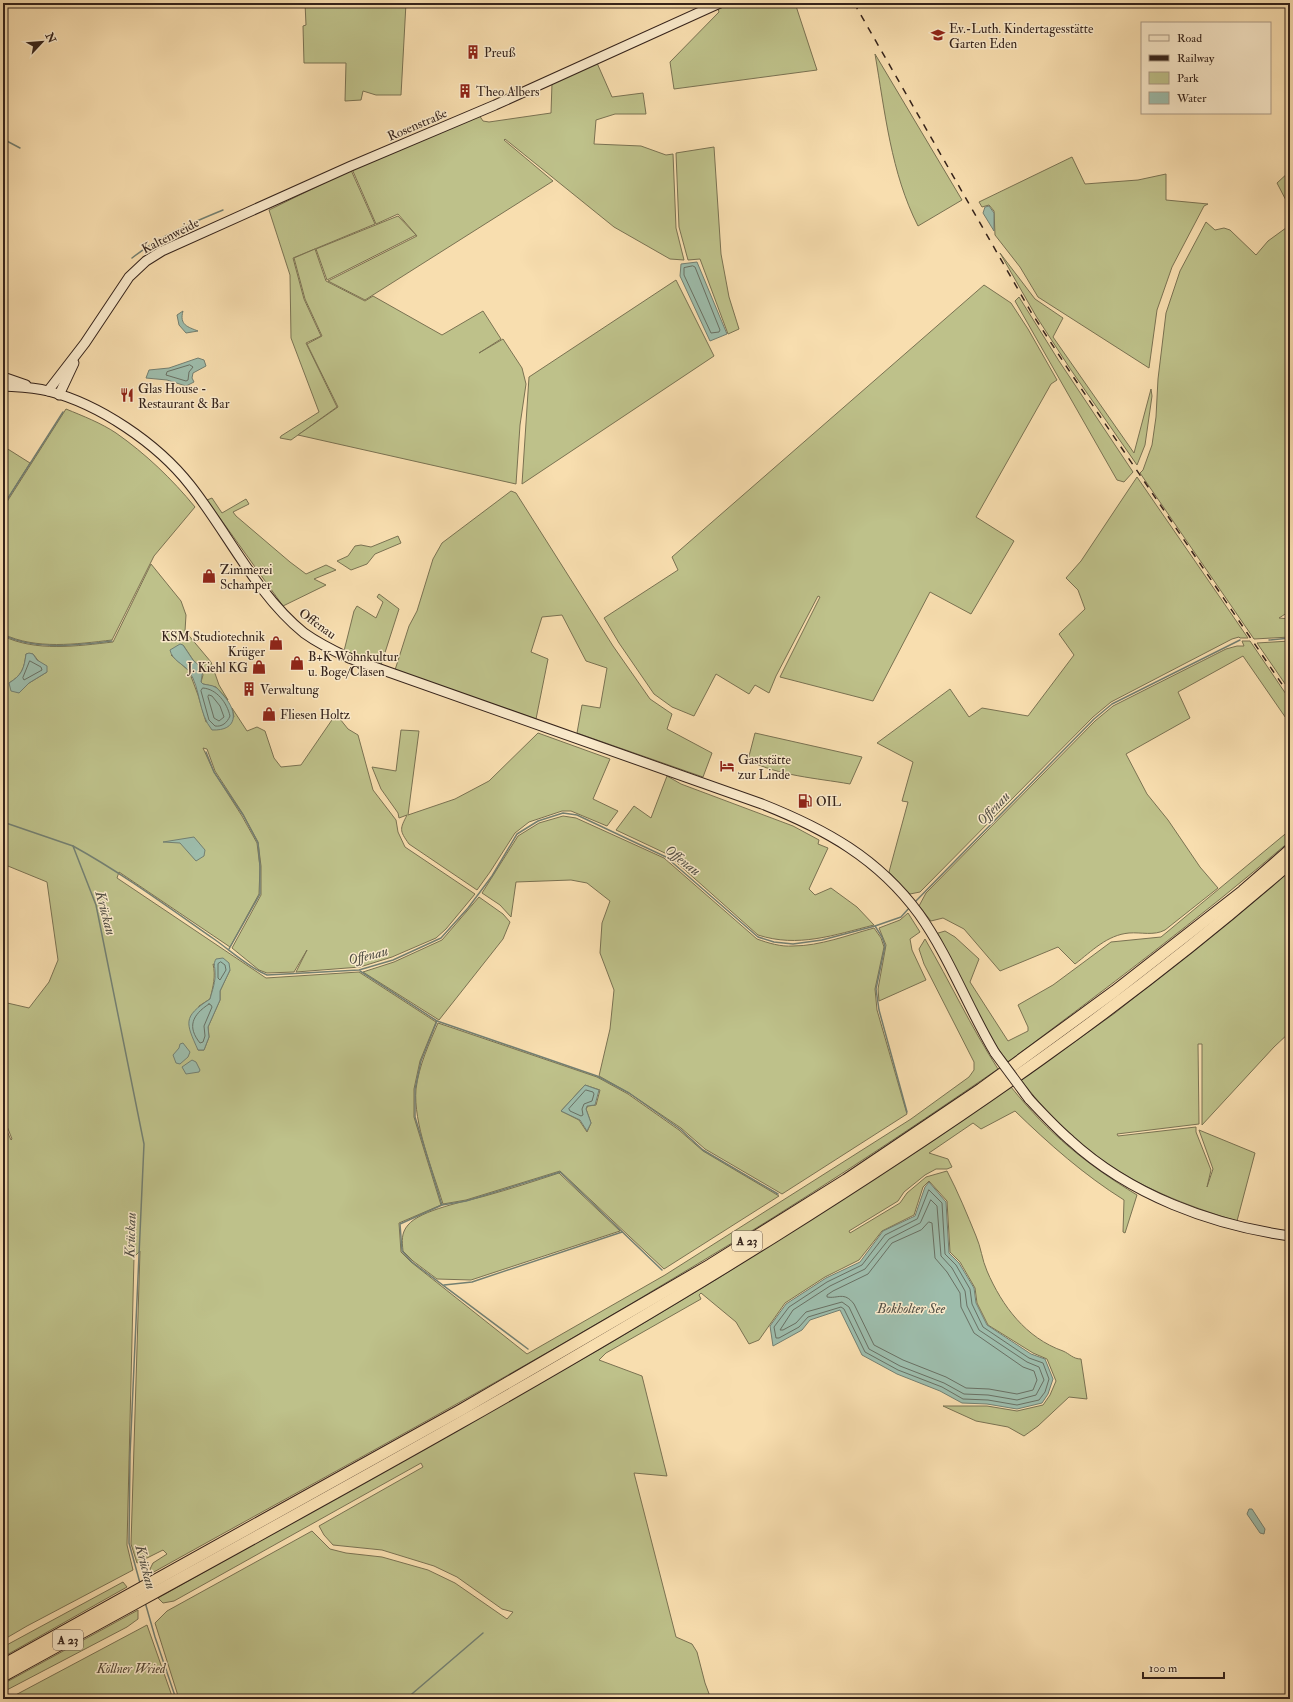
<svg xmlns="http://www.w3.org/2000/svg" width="1293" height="1702" font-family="'IM FELL Double Pica',serif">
<rect width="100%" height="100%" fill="#f8deaf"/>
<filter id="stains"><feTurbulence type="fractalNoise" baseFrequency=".005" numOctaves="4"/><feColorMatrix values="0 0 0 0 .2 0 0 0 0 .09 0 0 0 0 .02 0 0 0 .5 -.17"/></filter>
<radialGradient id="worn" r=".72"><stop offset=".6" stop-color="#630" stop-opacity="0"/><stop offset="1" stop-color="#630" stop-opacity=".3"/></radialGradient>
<g fill="#bec18a" stroke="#7a7252" fill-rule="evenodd">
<polygon points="305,3 406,3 401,95 376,95 363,91 361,100 345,101 346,63 304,63 303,26 306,25"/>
<polygon points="733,3 795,3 817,70 674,89 670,62 719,12 718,9"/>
<path d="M875 54 962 200 918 226C891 173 885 112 875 54Z"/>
<polygon points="597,63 612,97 643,93 646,114 615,114 596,120 594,144 641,146 666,155 673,154 676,228 684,260 670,259 614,227 505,139 504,140 553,181 365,300 328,281 417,236 398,214 376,224 352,169 479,115 483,121 489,122 551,113 552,83"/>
<polygon points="714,147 721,254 729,297 739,329 728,334 700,259 688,260 679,227 676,153"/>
<polygon points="1072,157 1085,184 1138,180 1166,174 1166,200 1208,204 1204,206 1172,267 1157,310 1149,368 1038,297 1020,267 995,235 994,211 989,205 982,207 979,202"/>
<polygon points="351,170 375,224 293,258 304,299 321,336 306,343 337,407 291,440 280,438 281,436 319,412 291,338 290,275 269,210"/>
<polygon points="1290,171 1290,208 1277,183"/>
<polygon points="398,216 416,235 327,280 316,249"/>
<polygon points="1206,222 1215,230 1224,228 1230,230 1256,255 1268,241 1290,225 1290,611 1279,618 1290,619 1290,637 1254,639 1140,473 1143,470 1152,445 1156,417 1158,379 1166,313 1180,271"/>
<polygon points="315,249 326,281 365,301 373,296 442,335 483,311 501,339 479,353 503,339 522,368 526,384 520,425 516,484 298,435 338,407 307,344 322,336 305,299 294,258"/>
<polygon points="1000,253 1035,299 1063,318 1053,337 1134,453 1151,389 1152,396 1145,445 1137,465 1071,370 1036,316"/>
<polygon points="676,280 714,356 522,484 529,377"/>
<polygon points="984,285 1011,303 1028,329 1057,380 1051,384 976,517 1014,541 971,614 930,592 873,701 780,677 820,597 818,596 776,676 769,693 755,685 749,694 716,674 694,716 672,707 654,694 619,643 604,618 678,570 672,557"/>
<polygon points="1019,297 1059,361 1133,472 1124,482 1117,480 1015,301"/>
<path d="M66 409C83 416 101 423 116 433 146 454 172 479 195 507L154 556 112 640C77 644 36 650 3 634V508Z"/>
<polygon points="3,446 30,463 3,506"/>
<polygon points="1137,477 1248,638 1240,638 1239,637 1232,639 1111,702 1093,717 920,892 910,894 889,872 908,802 902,801 913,762 877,743 950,689 969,717 982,708 1028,716 1074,655 1059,634 1085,609 1078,590 1066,578 1081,561"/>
<polygon points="511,491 516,493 613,646 650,699 672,714 667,729 712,753 703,777 577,733 582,705 600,708 607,668 586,661 562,615 542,617 531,652 548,659 536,719 395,670 409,626 417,611 433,559 442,543"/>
<polygon points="212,498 222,513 246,499 249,504 233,512 236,516 290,562 306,574 326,565 336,570 314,579 326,585 283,606 207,500"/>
<polygon points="398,536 401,543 375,554 367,564 351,570 337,561 348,556 355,546 361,545 371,547"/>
<path d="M151 564 181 601 186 615 185 631 211 662 219 685 228 700 216 687 203 684 201 682 203 675 200 665 195 663 183 645 171 655 189 671 198 695 206 722 234 717 232 708 247 731 257 727 265 731 274 758 281 767 301 765 336 714 348 729 358 735 373 790 396 820 398 832 405 847 475 894 446 929 436 938 392 957 360 967 296 972 307 950 294 972 267 973 259 970 232 948 261 895V866L258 842 243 814 215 771 207 749 203 748 214 772 242 816 257 843 260 867 259 894 230 947 119 872 117 878 266 978 359 972 436 1022 420 1061 414 1089V1117L441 1205 399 1223 401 1252 411 1262 527 1354 665 1275 911 1119 969 1077 974 1070V1062L924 964 919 949 925 939C950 982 971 1027 998 1069 900 1136 801 1202 699 1263 520 1372 335 1471 152 1573L150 1569 153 1563 167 1554 163 1550 137 1563 131 1544 140 1251 134 1257 127 1545 133 1570 27 1626 3 1640V1122L11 1140 12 1139 3 1116V1002L29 1008 49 982 58 960 47 882 3 864V636C36 652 77 646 113 642ZM26 654H33L47 672 29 683 19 693 9 683C22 675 24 669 26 654ZM213 964 230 970 220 991V1000L208 1027 209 1037 204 1050H198L199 1006 210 999C213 987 216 976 213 964Z"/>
<polygon points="379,594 399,609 381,665 344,651 354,611 357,606 376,618 383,602 377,597"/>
<path d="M1242 641H1250L1290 700V724L1243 656 1178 692 1190 718 1126 754 1147 794 1168 820 1200 867 1218 888 1165 930C1154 936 1141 932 1129 933 1107 935 1092 951 1075 964L1058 947 1000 971 964 929 943 918 931 921 919 906 926 893 1095 721 1113 706 1226 649 1237 646H1244Z"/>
<polygon points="1290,641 1290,691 1257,643"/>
<path d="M401 730 419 731 408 815 455 799 489 781 538 733 610 759 593 799 618 811 607 826 571 811H562L529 822 515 833 490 872 477 890 409 844C399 830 400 829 407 815L399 818 398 813 381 789 372 767 396 771Z"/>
<path d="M755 733 862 757 850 784C816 778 779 776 748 760Z"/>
<path d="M667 776 681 784 793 826 819 840 818 844 828 848 809 889 815 895 831 888 857 907 874 925C834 935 798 948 758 935L667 854 616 830 634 806 651 818Z"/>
<path d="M563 816 576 818 664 858 757 939C768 943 781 947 793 946 820 946 848 935 874 928L881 938 884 947 875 989 877 1010 907 1114 782 1194 705 1149 681 1128 629 1093 599 1076 610 1029 614 990 600 953 602 923 610 901 587 883 571 880 516 882 511 917 500 905 482 893 518 836 539 823Z"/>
<path d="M1290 830V841C1199 919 1104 990 1008 1062 978 1024 957 976 935 934L945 931 955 937 979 959 970 982 1008 1041 1028 1031V1027L1018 1005 1053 985 1111 942 1161 937Z"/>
<path d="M1290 870V1032L1274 1047 1202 1125V1044H1198L1199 1124 1117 1134 1118 1136 1196 1127V1132L1211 1170 1207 1187 1213 1169 1199 1130 1255 1153 1237 1221C1187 1206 1135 1186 1094 1154 1066 1134 1042 1107 1021 1080L1115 1013 1230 921Z"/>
<polygon points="479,897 503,914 510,922 503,939 439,1020 363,972 394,962 442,940"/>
<polygon points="908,913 920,932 910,939 912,950 926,980 879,1001 878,989 886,945 879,928 900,920"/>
<path d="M438 1023 597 1077 628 1094 679 1130 703 1151 779 1196 664 1269 560 1171 466 1200 443 1204C433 1171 413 1123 416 1089 419 1065 429 1044 438 1023ZM585 1085 600 1090 596 1105 588 1106 586 1109 591 1123 587 1132 579 1120 561 1111Z"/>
<path d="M1011 1087C1049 1134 1086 1164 1137 1195L1125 1233 1123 1232 1124 1200C1084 1175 1049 1144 1015 1111L981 1129 973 1123 929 1153 948 1159 952 1167 947 1169H936L925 1175 904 1192 898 1201 849 1231 850 1233 900 1203 907 1193 926 1177 947 1171C958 1192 967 1214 976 1236 981 1247 982 1260 987 1271 1002 1306 1026 1338 1063 1351 1070 1354 1073 1359 1081 1359L1087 1399 1069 1397 1038 1426 1024 1436 1008 1427 976 1421 943 1406H987L1017 1411 1043 1405 1050 1395 1056 1381 1047 1359 1033 1353 988 1325 977 1303 975 1288 960 1262 950 1252 947 1201 929 1181 923 1187 914 1215 882 1231 859 1260 825 1277 785 1303 759 1340 749 1344 736 1322 701 1293 699 1295 701 1299 606 1353 599 1360 642 1376 667 1476 634 1473 676 1637 692 1644 697 1652 705 1683 711 1699H179L155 1623 167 1611 312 1531 330 1549 346 1553 382 1557 428 1570 455 1583 507 1619 513 1612 502 1609 457 1577 434 1566 382 1550 333 1545 324 1535 319 1526 423 1467 421 1463 174 1601 163 1603 158 1598 602 1348 717 1279 922 1148Z"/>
<path d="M559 1173 620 1231 471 1280 437 1279 413 1261 403 1251C402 1241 401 1233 408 1225 420 1210 467 1201 485 1196 510 1189 535 1181 559 1173Z"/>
<polygon points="123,1582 127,1587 3,1657 3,1647"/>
<polygon points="138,1610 138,1619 127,1627 3,1692 3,1684"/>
<polygon points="147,1625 173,1699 8,1699"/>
</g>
<g fill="#9dbcab" stroke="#737f71">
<polygon points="989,206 994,213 994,231 983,213 985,207"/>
<polygon points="697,262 727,334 710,341 680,276 681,264"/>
<path d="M183 311C179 325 188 327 198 331L186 333 179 325 177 315Z"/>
<polygon points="198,358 204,360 206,366 193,373 192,378 194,382 186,386 167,380 146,378 149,370 169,368"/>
<path d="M180 644 183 645 193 660 203 669 201 682 203 684C207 685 212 685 215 687 218 688 221 693 224 696 238 712 238 731 212 730 198 713 201 689 189 671 183 664 172 660 170 650Z"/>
<path d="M29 653 33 654 37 660 47 666V672L29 683 19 693 11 691 9 683C22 675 24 669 26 654Z"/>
<polygon points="194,837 205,850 204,856 196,861 180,843 163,842"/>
<path d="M223 958 229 963 230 970 220 991V1000L208 1027 209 1037 204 1050H198C186 1023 182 1017 210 999 212 991 216 981 215 972 215 966 213 964 216 959Z"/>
<polygon points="183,1043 190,1052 188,1057 180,1064 176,1063 173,1055 179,1048 180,1044"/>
<polygon points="192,1060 196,1062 200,1070 199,1072 186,1074 182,1067"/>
<polygon points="585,1085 599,1090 595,1105 587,1106 586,1109 591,1123 587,1131 580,1120 561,1111"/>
<polygon points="929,1182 946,1202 949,1253 959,1263 974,1288 976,1303 987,1325 1031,1354 1045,1359 1053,1379 1048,1394 1042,1403 1017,1409 987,1404 962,1403 940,1391 897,1374 862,1355 840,1310 810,1320 802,1330 773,1346 770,1326 786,1304 826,1278 860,1262 883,1231 915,1216 925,1187"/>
<polygon points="1249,1509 1252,1509 1265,1529 1264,1534 1260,1533 1247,1514"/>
</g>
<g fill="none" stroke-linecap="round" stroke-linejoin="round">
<g stroke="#697063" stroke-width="1">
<polygon points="693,266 695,267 720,330 719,332 711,333 684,275 684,268"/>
<polygon points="190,365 193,367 189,372 188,380 186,381 166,375 167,372"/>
<polygon points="30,661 41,667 42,670 24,680 23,678"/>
<path d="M203 688C217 689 227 703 230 716 227 723 222 727 215 726L209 720 201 691Z"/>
<polygon points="209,695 212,696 220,706 224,717 219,721 214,718 208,697"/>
<polygon points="221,962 225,965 226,970 220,980 218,978 218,964"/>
<path d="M209 1004 211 1005 212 1007 204 1026 205 1036 203 1042 200 1043C187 1027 192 1015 209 1004Z"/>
<polygon points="586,1090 593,1092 594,1094 592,1101 584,1104 582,1109 583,1115 581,1116 570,1111 569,1109"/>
<polygon points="929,1190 942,1203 945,1254 956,1265 970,1289 972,1304 983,1327 1029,1358 1043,1363 1049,1379 1045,1392 1039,1400 1017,1405 988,1400 963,1399 942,1387 898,1370 865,1352 844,1309 841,1307 808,1317 799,1327 779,1338 776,1338 774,1327 789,1307 827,1282 862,1265 885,1235 917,1219"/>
<polygon points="931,1200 937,1206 941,1256 952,1268 965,1291 967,1306 979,1330 1027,1362 1039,1367 1044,1380 1036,1395 1017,1400 988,1395 964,1394 944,1383 900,1366 869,1349 849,1307 842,1302 806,1312 796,1323 783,1330 780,1330 793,1310 830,1286 865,1269 889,1239 920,1223"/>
<path d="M929 1222 932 1223 935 1258 947 1272 960 1293 961 1307 974 1333 1023 1367 1034 1371 1037 1380 1033 1390 1017 1394 989 1389 966 1388 946 1377 903 1360 874 1345 854 1304C844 1291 838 1299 827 1297V1295L833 1291 868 1274 892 1243 921 1230Z"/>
</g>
<g stroke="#737f71" stroke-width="1.5">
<polyline points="3,139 20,148"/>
<path d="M132 258C160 236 189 224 223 210"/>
<polyline points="3,506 63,412"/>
<path d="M3 635C36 651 77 645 112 641"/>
<polyline points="1269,640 1290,638"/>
<polyline points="206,752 214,772 243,815 258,843 260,866 260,894 229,949"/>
<polyline points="3,822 73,846 96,905 144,1144 130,1455 129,1543 140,1583"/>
<path d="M73 846C122 873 168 907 214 939 231 951 248 967 267 975L359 970 393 960 441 938 468 908 492 876 517 834 538 821 563 813 577 815 666 857 758 937 774 942 793 944 822 940 875 926 901 917 910 907"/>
<polyline points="914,903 1094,719 1112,704 1240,640"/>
<polyline points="875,926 882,937 885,946 876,989 879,1010 907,1112"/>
<polyline points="360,971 437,1021 597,1076 629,1093 680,1129 703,1150 778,1194"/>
<polyline points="437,1021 421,1061 415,1089 415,1117 442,1205 400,1224 402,1251 412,1262 528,1349"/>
<polyline points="442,1205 466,1201 560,1172 662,1270"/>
<polyline points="444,1285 472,1282 622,1232"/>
<polyline points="145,1602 155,1637 176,1699"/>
<polyline points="406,1699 483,1633"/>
</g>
<defs>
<g id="secondary">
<polyline points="3,377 26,385"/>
<path d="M3 386C18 387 33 387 48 391 99 404 157 443 190 485 228 533 256 594 304 633 318 643 334 651 349 658L762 804C825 829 878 858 919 914 949 956 968 1008 995 1053"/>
<polyline points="48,391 85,343 129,277 146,261 162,251 351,166 495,105 720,3"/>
<polyline points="59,395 74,363"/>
<path d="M1029 1099C1042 1113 1055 1127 1070 1140 1130 1195 1211 1225 1290 1236"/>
</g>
<g id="motorway">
<polyline points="3,1665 461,1410 710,1265 846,1180 981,1089 1115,991 1243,891 1290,850"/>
<path d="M3 1676C262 1533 524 1393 775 1236 955 1123 1130 1003 1290 863"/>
</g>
</defs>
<use href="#secondary" stroke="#35231b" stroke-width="11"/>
<use href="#motorway" stroke="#35231b" stroke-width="13"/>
<use href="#secondary" stroke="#faeacb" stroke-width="9"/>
<use href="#motorway" stroke="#f8deaf" stroke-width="11"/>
<polyline stroke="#35231b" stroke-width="1.5" stroke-dasharray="7 7" stroke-linecap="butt" points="854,3 1031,312 1070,372 1290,696"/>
<defs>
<polyline id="secondary-bridge" points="995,1053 1029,1099"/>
</defs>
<use href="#secondary-bridge" stroke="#35231b" stroke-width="11" stroke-linecap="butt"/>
<use href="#secondary-bridge" stroke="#faeacb" stroke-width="9"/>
</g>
<defs>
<symbol id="school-bare" viewBox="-9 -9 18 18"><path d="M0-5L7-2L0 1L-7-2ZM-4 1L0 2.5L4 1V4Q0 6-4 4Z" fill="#8f2418" stroke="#faeacb" stroke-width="2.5" paint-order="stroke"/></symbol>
<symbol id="building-bare" viewBox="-9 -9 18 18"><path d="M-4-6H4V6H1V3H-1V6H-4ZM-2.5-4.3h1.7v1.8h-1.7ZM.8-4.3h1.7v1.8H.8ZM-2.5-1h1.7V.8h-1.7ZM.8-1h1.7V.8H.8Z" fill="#8f2418" stroke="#faeacb" stroke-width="2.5" paint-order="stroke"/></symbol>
<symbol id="restaurant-bare" viewBox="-9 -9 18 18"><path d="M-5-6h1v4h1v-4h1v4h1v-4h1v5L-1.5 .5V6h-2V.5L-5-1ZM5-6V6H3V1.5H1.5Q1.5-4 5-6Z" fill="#8f2418" stroke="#faeacb" stroke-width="2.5" paint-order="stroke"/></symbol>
<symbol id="shop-bare" viewBox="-9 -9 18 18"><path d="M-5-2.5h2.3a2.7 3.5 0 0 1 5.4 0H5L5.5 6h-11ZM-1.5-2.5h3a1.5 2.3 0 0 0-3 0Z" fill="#8f2418" stroke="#faeacb" stroke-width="2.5" paint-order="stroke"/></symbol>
<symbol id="hotel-bare" viewBox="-9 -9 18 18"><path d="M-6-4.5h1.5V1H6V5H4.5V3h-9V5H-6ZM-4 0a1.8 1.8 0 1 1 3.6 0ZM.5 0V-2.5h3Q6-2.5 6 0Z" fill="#8f2418" stroke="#faeacb" stroke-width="2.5" paint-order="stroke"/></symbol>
<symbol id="fuel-bare" viewBox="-9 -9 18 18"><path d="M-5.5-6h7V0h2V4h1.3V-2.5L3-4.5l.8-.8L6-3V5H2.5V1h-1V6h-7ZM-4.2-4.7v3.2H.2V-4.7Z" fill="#8f2418" stroke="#faeacb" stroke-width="2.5" paint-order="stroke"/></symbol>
</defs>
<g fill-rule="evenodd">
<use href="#school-bare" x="928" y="25" width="20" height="20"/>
<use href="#building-bare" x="463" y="42" width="20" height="20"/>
<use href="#building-bare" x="455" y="81" width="20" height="20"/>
<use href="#restaurant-bare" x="117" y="385" width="20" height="20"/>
<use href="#shop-bare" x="199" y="566" width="20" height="20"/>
<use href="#shop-bare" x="266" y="633" width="20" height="20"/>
<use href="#shop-bare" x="287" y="653" width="20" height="20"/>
<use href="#shop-bare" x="249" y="657" width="20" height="20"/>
<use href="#building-bare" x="239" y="679" width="20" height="20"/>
<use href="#shop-bare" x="259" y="704" width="20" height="20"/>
<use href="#hotel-bare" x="717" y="756" width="20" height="20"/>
<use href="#fuel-bare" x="795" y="791" width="20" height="20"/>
</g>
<g text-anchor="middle" stroke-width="3" stroke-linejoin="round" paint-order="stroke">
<g fill="#faeacb" stroke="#705f50" stroke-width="1">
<rect x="732" y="1231" width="30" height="20" rx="3"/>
<rect x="53" y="1630" width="30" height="20" rx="3"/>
</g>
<g font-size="12" font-weight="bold" fill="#35231b">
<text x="747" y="1245">A 23</text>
<text x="68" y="1644">A 23</text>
</g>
<g font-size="13" fill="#35231b" stroke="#faeacb" text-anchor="start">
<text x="949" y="33">Ev.-Luth. Kindertagesstätte<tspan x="949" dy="15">Garten Eden</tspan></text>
<text x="484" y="57">Preuß</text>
<text x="476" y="96">Theo Albers</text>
<text x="138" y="393">Glas House -<tspan x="138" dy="15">Restaurant &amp; Bar</tspan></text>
<text x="220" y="574">Zimmerei<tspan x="220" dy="15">Schamper</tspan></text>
<text x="265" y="641" text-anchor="end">KSM Studiotechnik<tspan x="265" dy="15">Krüger</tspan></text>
<text x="308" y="661">B+K Wohnkultur<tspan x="308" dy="15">u. Boge/Clasen</tspan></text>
<text x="248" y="672" text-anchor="end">J. Kiehl KG</text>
<text x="260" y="694">Verwaltung</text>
<text x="280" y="719">Fliesen Holtz</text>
<text x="738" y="764">Gaststätte<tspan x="738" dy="15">zur Linde</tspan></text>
<text x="816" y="806">OIL</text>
</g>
<g font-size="13" fill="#35231b" stroke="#faeacb">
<text transform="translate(417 124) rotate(-23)" y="5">Rosenstraße</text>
<text transform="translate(170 235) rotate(-27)" y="5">Kaltenweide</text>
<text transform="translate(318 623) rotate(36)" y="5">Offenau</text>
</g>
<g font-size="13" font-style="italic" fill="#574a37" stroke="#faeacb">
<text x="131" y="1673">Köllner Wried</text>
</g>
<g font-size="14" font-style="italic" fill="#545146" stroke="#faeacb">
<text transform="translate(993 808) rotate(-46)" y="5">Offenau</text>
<text transform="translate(683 860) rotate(38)" y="5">Offenau</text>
<text transform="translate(106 913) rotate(75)" y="5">Krückau</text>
<text transform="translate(368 955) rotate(-14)" y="5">Offenau</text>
<text transform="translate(130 1235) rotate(-88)" y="5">Krückau</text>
<text x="911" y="1313">Bokholter See</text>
<text transform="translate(146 1567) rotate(75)" y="5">Krückau</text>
</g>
</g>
<rect width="1293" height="1702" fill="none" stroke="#f8deaf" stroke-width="16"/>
<rect x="4" y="4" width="1285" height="1694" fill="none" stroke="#35231b" stroke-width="2"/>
<rect x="8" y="8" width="1277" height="1686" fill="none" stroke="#35231b"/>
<rect x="1141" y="22" width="130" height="92" fill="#faeacb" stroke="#ab9a85"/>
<rect x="1149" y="35" width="20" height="6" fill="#faeacb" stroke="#ab9a85"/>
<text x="1177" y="42" font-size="12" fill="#35231b">Road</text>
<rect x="1149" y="55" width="20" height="6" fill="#35231b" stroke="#ab9a85"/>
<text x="1177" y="62" font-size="12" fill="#35231b">Railway</text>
<rect x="1149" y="72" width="20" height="12" fill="#bec18a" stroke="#ab9a85"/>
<text x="1177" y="82" font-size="12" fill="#35231b">Park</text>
<rect x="1149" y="92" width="20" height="12" fill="#9dbcab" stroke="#ab9a85"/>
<text x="1177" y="102" font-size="12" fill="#35231b">Water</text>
<g transform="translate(42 42) rotate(64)" stroke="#faeacb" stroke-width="3" paint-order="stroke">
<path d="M0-3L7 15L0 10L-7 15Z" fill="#35231b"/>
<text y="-6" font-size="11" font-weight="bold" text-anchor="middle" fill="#35231b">N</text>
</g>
<path d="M1143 1672v6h81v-6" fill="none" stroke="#35231b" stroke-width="2"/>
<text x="1149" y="1672" font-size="12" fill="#35231b" stroke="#faeacb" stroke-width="3" paint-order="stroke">100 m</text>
<rect width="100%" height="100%" filter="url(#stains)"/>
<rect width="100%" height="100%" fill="url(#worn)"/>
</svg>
